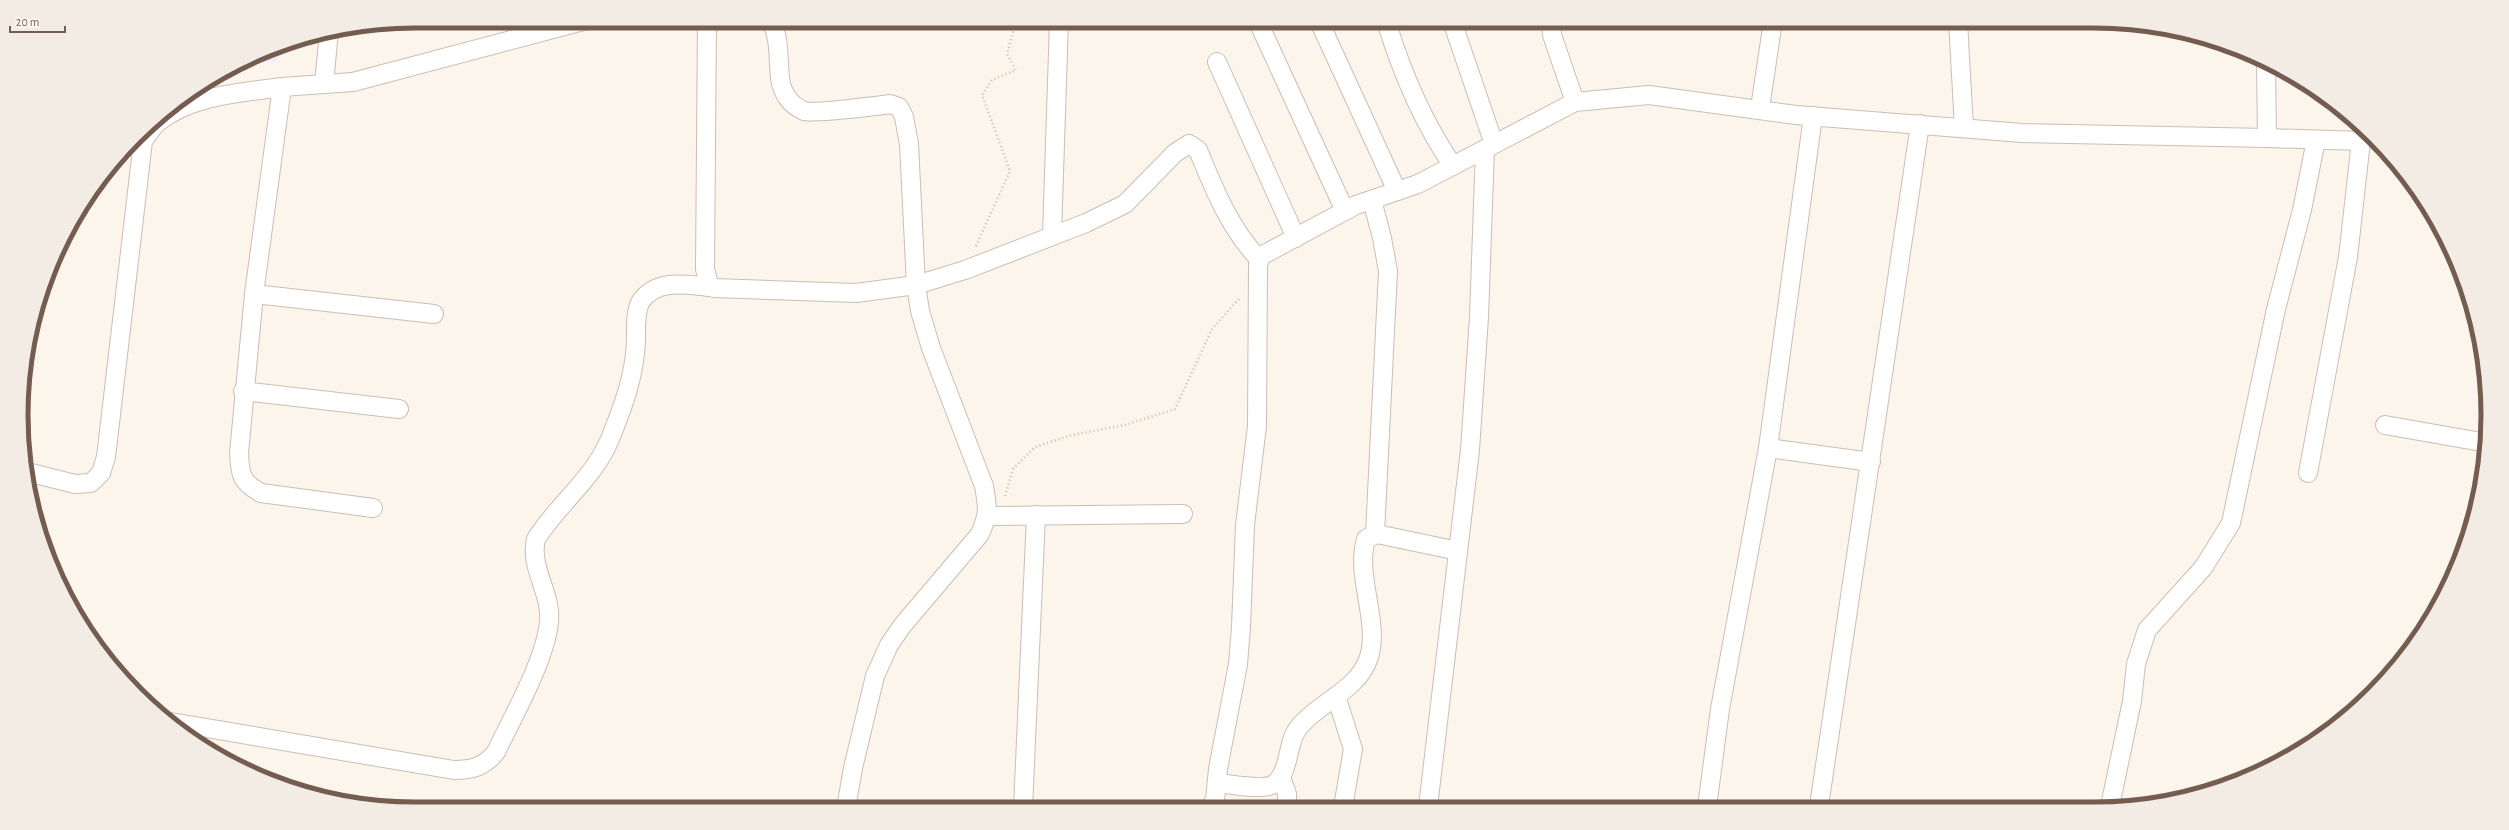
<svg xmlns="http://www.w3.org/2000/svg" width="2509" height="830" font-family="'Alegreya Sans',sans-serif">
<rect width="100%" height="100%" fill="#fbf5ec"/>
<polygon fill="#f2e8f8" points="278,47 277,62 249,59 264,51"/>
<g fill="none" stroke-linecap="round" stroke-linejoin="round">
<defs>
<g id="minor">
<path d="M707 21 705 269 709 285 714 288 856 293 916 285 965 270 1086 223 1125 204 1175 153 1189 144 1198 150C1214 189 1230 229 1259 259"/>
<path d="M771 21C780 38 778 59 780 78 782 93 790 105 804 111 813 114 876 106 890 104L899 107 904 117 909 144 916 285 920 311 931 348 984 486C988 509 989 513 980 534L902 626 889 645 875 676 853 768 846 808"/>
<polyline points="1319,21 1397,191"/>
<path d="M1386 21C1402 73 1422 121 1453 166"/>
<polyline points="1452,21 1494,144"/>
<polyline points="1551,21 1552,35 1575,102"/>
<polyline points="1958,21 1964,128"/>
<polyline points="1260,26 1345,211"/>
<polyline points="1217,62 1296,238"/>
<polyline points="324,84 329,31"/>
<polyline points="1760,108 1773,21"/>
<polyline points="2267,138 2361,141 2364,130"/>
<polyline points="1372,200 1382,238 1388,271 1375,534"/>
<polyline points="1052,235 1059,21"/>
<path d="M254 294 239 453C240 475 241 482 261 493L373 508"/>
<polyline points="434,314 254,294 282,87 353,82 583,21"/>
<polyline points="243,391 399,409"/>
<polyline points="2385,425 2487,443"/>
<polyline points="1768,448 1871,462"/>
<path d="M27 472 75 484 91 483 101 473 106 457 143 141C148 135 152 127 158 122 193 95 240 93 282 87"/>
<polyline points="2308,473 2348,257 2361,141"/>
<polyline points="988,516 1183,514"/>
<polyline points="1336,696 1353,749 1343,807"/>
<path d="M171 722 454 770C472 770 484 767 496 752 513 716 545 661 549 622 552 593 529 568 536 539 558 504 594 478 610 439 623 407 635 375 636 340 636 329 635 311 641 301 658 278 686 285 711 287"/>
<polyline points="1281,777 1287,794 1287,807"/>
<path d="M1217 783C1229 784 1264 791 1274 784 1291 772 1286 742 1299 727 1319 702 1359 690 1369 657 1380 621 1355 576 1366 539L1377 534 1458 551"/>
<polyline points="1819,806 1920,124"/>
<polyline points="2110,806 2132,701 2136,664 2147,630 2203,568 2231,523 2276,309 2302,210 2316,140"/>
<polyline points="1210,807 1215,800 1218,769 1238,664 1241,627 1245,525 1257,426 1258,264 1261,256 1356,205 1418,184 1575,102 1649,95 1796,115 2022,133 2267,138 2266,61"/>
<polyline points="1428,807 1470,450 1479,317 1485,149"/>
<polyline points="1707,807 1720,709 1768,448 1813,116"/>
<polyline points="1023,808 1036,515"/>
</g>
</defs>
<use href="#minor" stroke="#cdbdb2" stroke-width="20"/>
<g stroke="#d4b7a8" stroke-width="2.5" stroke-dasharray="1 3" stroke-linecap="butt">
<polyline points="976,246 1010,171 982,95 992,80 1016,70 1007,54 1016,21"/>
<polyline points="1005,496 1013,469 1035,447 1072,435 1125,425 1175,409 1212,329 1239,299"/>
</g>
<use href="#minor" stroke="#fff" stroke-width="18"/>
</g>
<path d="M0 0H2509V830H0ZM415 28H2094A387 387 0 0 1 2481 415V415A387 387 0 0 1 2094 802H415A387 387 0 0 1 28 415V415A387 387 0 0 1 415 28Z" fill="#f3ece5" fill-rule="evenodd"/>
<path fill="none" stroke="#755c50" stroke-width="5" d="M415 28H2094A387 387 0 0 1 2481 415V415A387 387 0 0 1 2094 802H415A387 387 0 0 1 28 415V415A387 387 0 0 1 415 28Z"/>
<path d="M10 26v6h55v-6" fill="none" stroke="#755c50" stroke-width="2"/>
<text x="16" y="26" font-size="12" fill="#755c50" stroke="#fef9f2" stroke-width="3" paint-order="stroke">20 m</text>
</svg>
